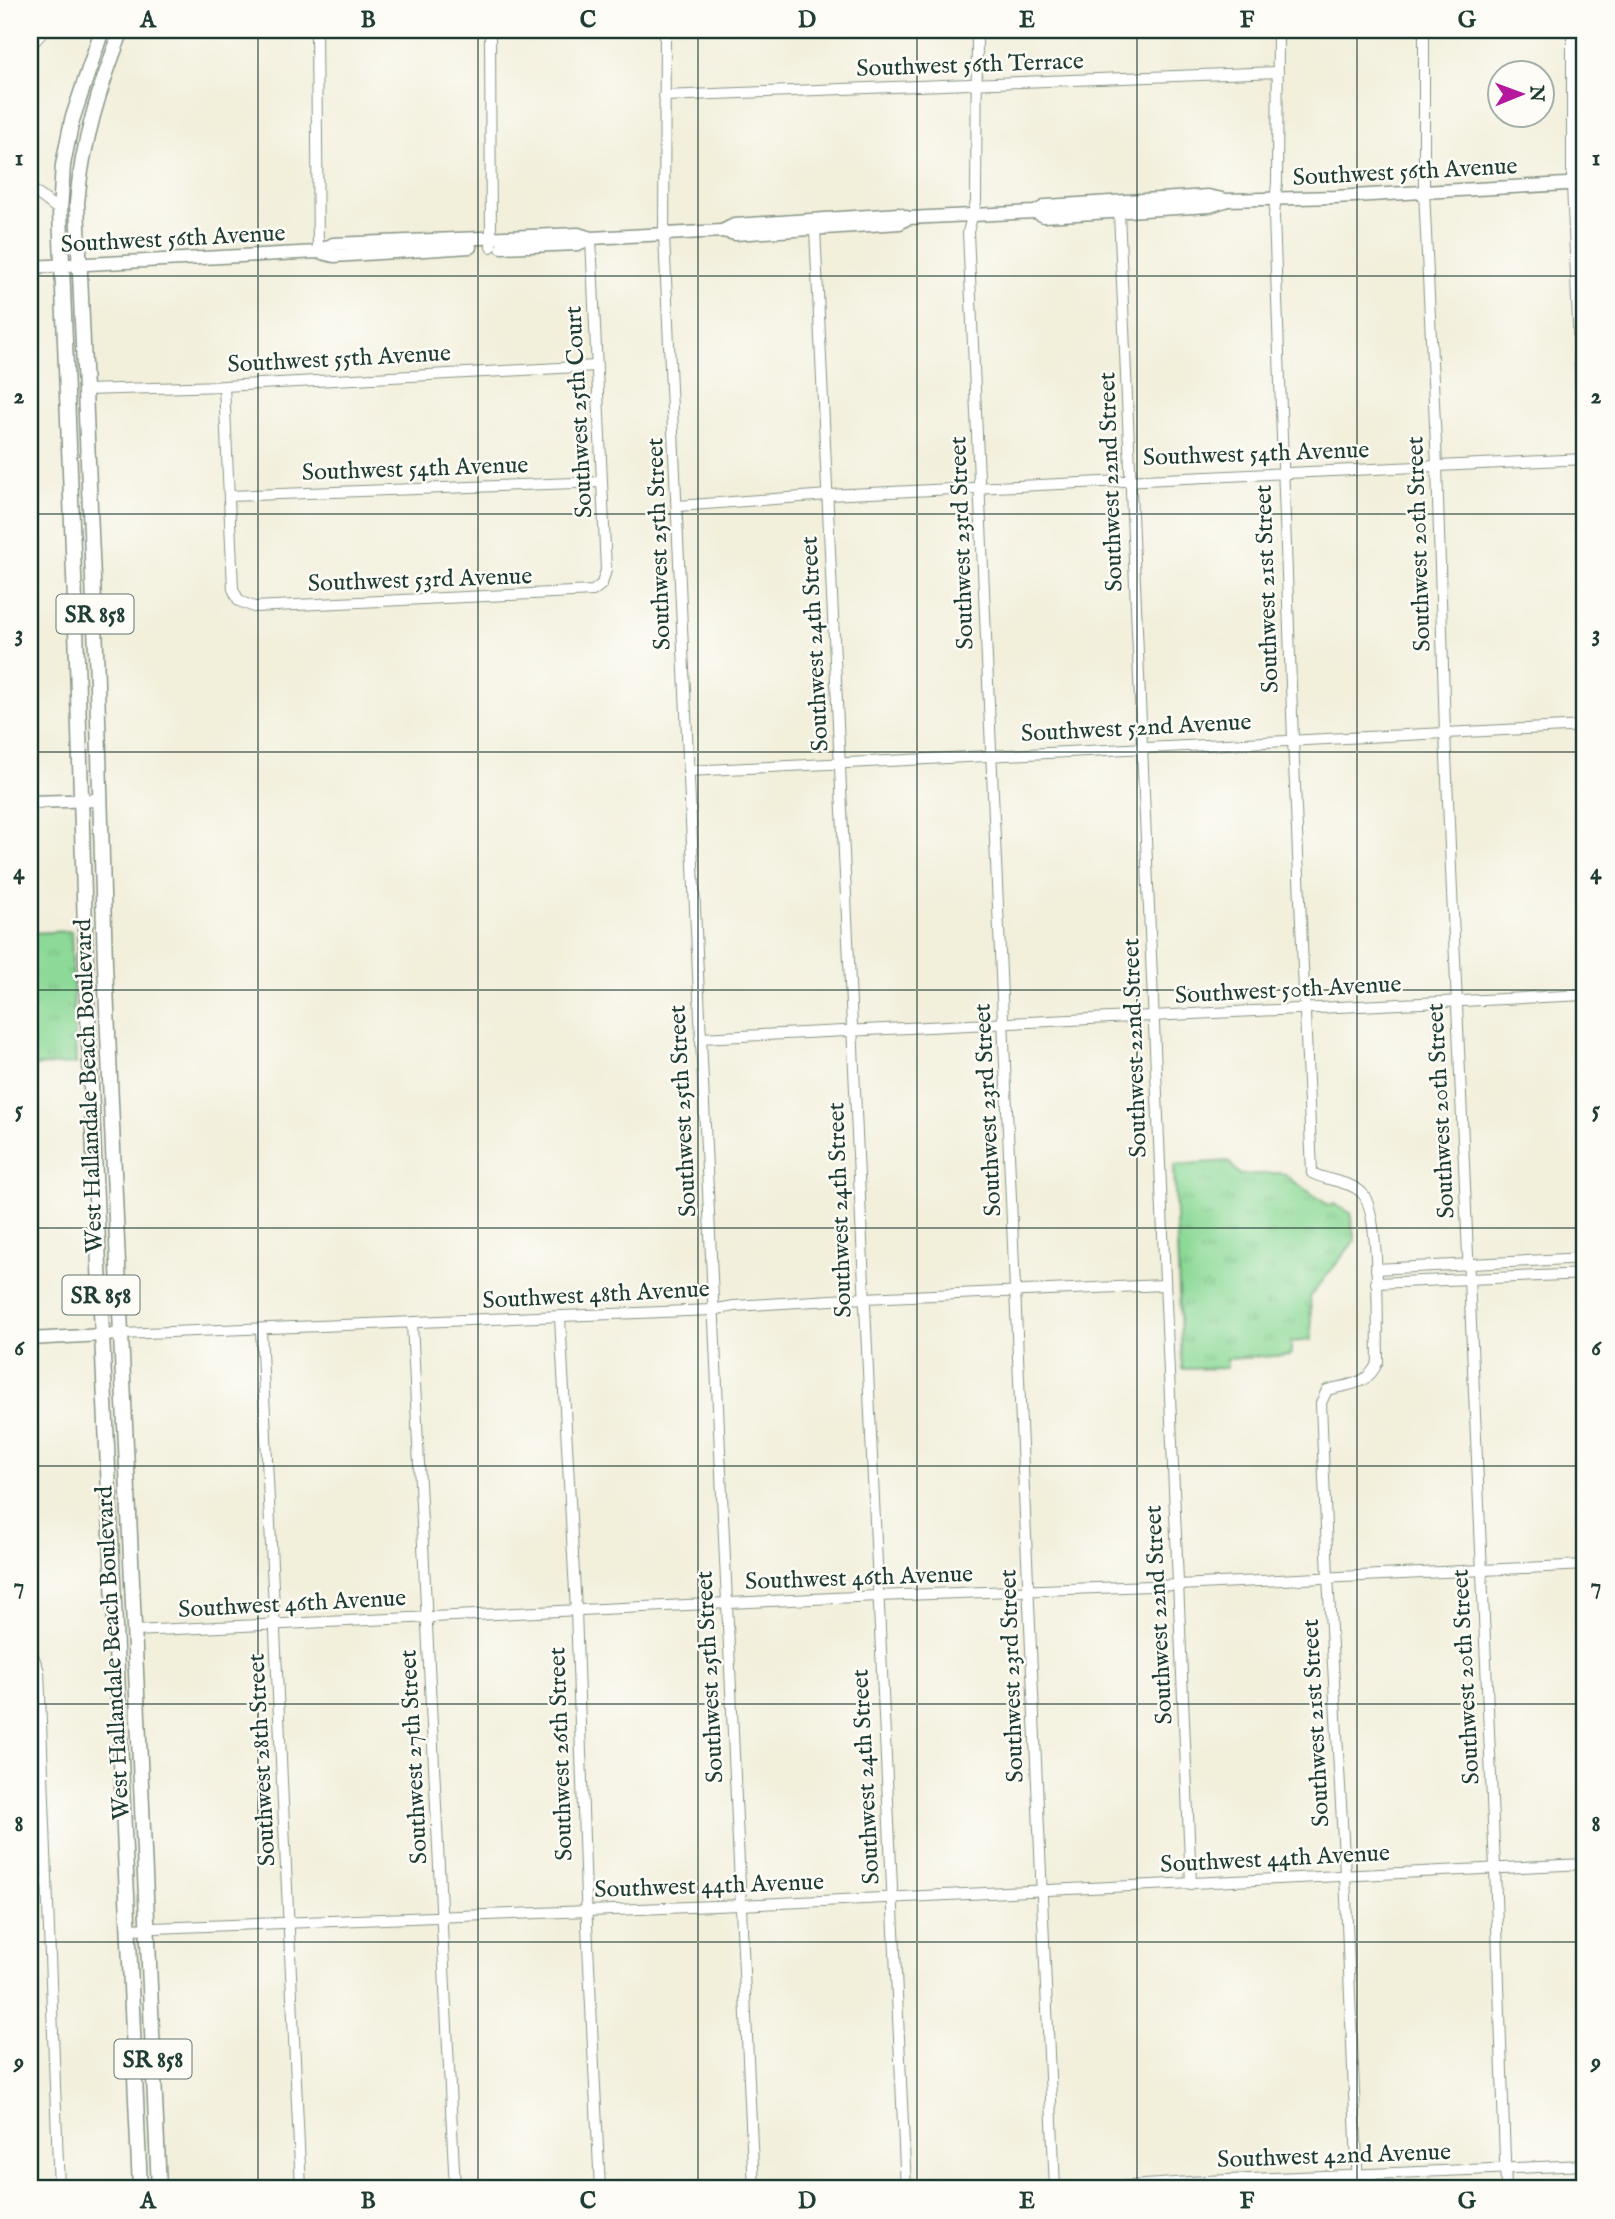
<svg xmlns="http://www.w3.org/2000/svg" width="1615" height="2219" font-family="'IM FELL English',serif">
<defs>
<pattern id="park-tufts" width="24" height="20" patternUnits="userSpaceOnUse" patternTransform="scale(1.75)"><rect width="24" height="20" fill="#8dd997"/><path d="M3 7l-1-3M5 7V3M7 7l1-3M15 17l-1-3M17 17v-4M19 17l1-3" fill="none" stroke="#79bb83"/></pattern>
</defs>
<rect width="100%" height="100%" fill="#fdfcf7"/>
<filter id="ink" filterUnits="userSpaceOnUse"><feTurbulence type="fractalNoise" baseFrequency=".0143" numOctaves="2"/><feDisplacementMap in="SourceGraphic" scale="14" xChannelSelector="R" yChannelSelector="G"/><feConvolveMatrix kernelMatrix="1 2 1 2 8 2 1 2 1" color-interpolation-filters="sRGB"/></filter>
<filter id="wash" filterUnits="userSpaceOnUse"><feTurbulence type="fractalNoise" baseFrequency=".00686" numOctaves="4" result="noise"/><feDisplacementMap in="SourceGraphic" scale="28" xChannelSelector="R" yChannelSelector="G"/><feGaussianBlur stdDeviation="1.57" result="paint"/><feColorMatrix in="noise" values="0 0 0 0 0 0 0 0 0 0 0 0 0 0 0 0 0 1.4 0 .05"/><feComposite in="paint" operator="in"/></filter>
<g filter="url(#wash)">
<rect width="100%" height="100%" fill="#f2efdb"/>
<g fill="url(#park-tufts)" stroke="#568b66" stroke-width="2">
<polygon points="71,931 76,1064 30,1066 30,933"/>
<polygon points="1228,1161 1240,1175 1282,1173 1328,1205 1334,1204 1350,1213 1355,1240 1310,1297 1312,1340 1291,1342 1291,1355 1227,1359 1227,1368 1182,1369 1174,1165"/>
</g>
</g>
<g filter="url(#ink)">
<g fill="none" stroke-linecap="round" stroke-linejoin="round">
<defs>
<g id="minor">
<polyline points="316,30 318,252"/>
<polyline points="490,30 491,247"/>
<polyline points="665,30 664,236 754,2189"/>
<polyline points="977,30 976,202 968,232 1055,2189"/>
<path d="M1278 30 1277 182 1274 216 1293 740 1312 1173C1327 1181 1350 1181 1362 1193 1381 1211 1377 1330 1378 1361 1369 1385 1350 1384 1327 1390L1321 1403 1328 1577 1345 1874 1358 2189"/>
<polyline points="1424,30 1424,191 1437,466 1445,733 1495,1868 1506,2189"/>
<polyline points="1572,30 1572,184 1585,484"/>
<polyline points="30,46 45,30"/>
<polyline points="664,96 1278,72"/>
<polyline points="30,188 60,211"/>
<polyline points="1119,212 1191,1884"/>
<polyline points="815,229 906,2189"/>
<polyline points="224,386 233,589 239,601 254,607 593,591 602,584 606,570 591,238"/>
<polyline points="84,390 224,386 596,366"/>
<polyline points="229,496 602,482"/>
<polyline points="678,506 828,495 1585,459"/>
<polyline points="688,771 1585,726"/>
<polyline points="700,1038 1585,995"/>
<polyline points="1376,1269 1585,1258"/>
<polyline points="1376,1283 1585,1274"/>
<polyline points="560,1318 576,1610 587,1925 600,2189"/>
<polyline points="412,1323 455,2189"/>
<polyline points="261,1330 301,2189"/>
<polyline points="121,1334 712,1310 734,1306 864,1298 1164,1285"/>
<polyline points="134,1631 877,1596 1178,1585 1585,1565"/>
<polyline points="30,1648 39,1671 59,2189"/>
<polyline points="128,1929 740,1905 1585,1864"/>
<polyline points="1084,2189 1205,2181 1585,2165"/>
</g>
<g id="tertiary">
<polyline points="1035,212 1044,216 1210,206 1225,201"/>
<polyline points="722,231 734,225 899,214 908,218 1035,212 1046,206 1208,196 1227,200 1335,197 1585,183"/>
<polyline points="502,247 578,244 591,238"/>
<polyline points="318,252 333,244 578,234 591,238 722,231 735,234 900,223 908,218"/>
<polyline points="30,267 318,252 334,256 470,247"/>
<polyline points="30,802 101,800"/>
<polyline points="30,1339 121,1334"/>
</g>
<g id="primary">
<polyline points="102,30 72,120 63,165 60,211 76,628 87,996 140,2189"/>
<path d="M122 30C100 86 82 143 77 203L96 650 105 963 121 1334 159 2189"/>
</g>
</defs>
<use href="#minor" stroke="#889688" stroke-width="12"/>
<use href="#tertiary" stroke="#889688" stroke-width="15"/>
<use href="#primary" stroke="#889688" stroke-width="17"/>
<use href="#minor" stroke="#fff" stroke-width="10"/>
<use href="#tertiary" stroke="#fff" stroke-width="12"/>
<use href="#primary" stroke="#fff" stroke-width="14"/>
</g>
</g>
<path fill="none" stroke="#1f3d34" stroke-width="2" stroke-opacity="0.55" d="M258 30V2189M478 30V2189M698 30V2189M917 30V2189M1137 30V2189M1357 30V2189M30 276H1585M30 514H1585M30 752H1585M30 990H1585M30 1228H1585M30 1466H1585M30 1704H1585M30 1942H1585"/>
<g text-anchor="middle" stroke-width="5" stroke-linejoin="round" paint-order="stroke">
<g fill="#fdfcf7" stroke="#62766e" stroke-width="2">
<rect x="56.5" y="594.5" width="77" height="39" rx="5"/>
<rect x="62.5" y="1275.5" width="77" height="39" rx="5"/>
<rect x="114.5" y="2039.5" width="77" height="39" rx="5"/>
</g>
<g font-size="23" font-weight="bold" fill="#1f3d34">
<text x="95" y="622">SR 858</text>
<text x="101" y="1303">SR 858</text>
<text x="153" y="2067">SR 858</text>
</g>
<g font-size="24" fill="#1f3d34" stroke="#fdfcf7">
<text transform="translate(970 64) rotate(-2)" y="8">Southwest 56th Terrace</text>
<text transform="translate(1405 171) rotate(-3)" y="8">Southwest 56th Avenue</text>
<text transform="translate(173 238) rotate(-3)" y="8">Southwest 56th Avenue</text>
<text transform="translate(339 358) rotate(-3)" y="8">Southwest 55th Avenue</text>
<text transform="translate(578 412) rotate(-93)" y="8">Southwest 25th Court</text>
<text transform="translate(1256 453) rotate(-2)" y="8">Southwest 54th Avenue</text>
<text transform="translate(415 468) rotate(-2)" y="8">Southwest 54th Avenue</text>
<text transform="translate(1110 482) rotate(-92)" y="8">Southwest 22nd Street</text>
<text transform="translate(961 543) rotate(-92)" y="8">Southwest 23rd Street</text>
<text transform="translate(658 544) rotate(-92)" y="8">Southwest 25th Street</text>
<text transform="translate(1418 544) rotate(-92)" y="8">Southwest 20th Street</text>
<text transform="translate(420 579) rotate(-2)" y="8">Southwest 53rd Avenue</text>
<text transform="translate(1266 589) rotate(-92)" y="8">Southwest 21st Street</text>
<text transform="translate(814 644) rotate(-93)" y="8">Southwest 24th Street</text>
<text transform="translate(1136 727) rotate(-3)" y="8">Southwest 52nd Avenue</text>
<text transform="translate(1288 989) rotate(-3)" y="8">Southwest 50th Avenue</text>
<text transform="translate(1134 1048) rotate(-92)" y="8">Southwest 22nd Street</text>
<text transform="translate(88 1086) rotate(-92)" y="8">West Hallandale Beach Boulevard</text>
<text transform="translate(987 1110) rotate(-93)" y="8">Southwest 23rd Street</text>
<text transform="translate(682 1111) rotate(-93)" y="8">Southwest 25th Street</text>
<text transform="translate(1440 1111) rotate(-93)" y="8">Southwest 20th Street</text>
<text transform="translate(839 1210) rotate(-92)" y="8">Southwest 24th Street</text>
<text transform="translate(596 1294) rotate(-3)" y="8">Southwest 48th Avenue</text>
<text transform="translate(859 1577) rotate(-2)" y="8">Southwest 46th Avenue</text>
<text transform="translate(292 1603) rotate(-3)" y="8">Southwest 46th Avenue</text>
<text transform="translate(1158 1615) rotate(-93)" y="8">Southwest 22nd Street</text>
<text transform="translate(112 1653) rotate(-93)" y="8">West Hallandale Beach Boulevard</text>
<text transform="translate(1011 1676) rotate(-92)" y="8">Southwest 23rd Street</text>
<text transform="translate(709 1677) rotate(-93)" y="8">Southwest 25th Street</text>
<text transform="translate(1465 1677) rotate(-93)" y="8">Southwest 20th Street</text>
<text transform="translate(1315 1723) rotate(-93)" y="8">Southwest 21st Street</text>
<text transform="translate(560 1754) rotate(-92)" y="8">Southwest 26th Street</text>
<text transform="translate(413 1757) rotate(-93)" y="8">Southwest 27th Street</text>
<text transform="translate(261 1760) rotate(-93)" y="8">Southwest 28th Street</text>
<text transform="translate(865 1777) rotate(-93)" y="8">Southwest 24th Street</text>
<text transform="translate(1275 1858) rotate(-3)" y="8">Southwest 44th Avenue</text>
<text transform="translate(709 1885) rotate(-2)" y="8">Southwest 44th Avenue</text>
<text transform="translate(1334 2155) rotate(-2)" y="8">Southwest 42nd Avenue</text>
</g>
</g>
<rect width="1615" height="2219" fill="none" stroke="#fdfcf7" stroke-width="77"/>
<g transform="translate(1521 94) rotate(89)"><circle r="33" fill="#fdfcf7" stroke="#a4b0a9" stroke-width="2"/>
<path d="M0-5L12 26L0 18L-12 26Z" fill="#b5179e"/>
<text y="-10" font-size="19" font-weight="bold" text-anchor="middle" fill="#1f3d34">N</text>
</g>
<rect x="38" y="38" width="1538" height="2142" fill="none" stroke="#1f3d34" stroke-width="2.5"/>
<g font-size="23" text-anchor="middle" font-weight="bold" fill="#1f3d34">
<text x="148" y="27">A</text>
<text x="368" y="27">B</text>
<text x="588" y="27">C</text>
<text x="807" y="27">D</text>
<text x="1027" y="27">E</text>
<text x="1247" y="27">F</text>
<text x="1467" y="27">G</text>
<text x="19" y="165">1</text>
<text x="1596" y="165">1</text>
<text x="19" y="403">2</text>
<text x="1596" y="403">2</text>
<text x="19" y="641">3</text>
<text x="1596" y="641">3</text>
<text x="19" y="879">4</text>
<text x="1596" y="879">4</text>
<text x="19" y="1117">5</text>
<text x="1596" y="1117">5</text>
<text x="19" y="1355">6</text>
<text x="1596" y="1355">6</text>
<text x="19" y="1593">7</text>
<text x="1596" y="1593">7</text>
<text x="19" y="1831">8</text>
<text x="1596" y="1831">8</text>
<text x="19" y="2069">9</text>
<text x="1596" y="2069">9</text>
<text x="148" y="2208">A</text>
<text x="368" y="2208">B</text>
<text x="588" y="2208">C</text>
<text x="807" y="2208">D</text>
<text x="1027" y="2208">E</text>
<text x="1247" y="2208">F</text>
<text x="1467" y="2208">G</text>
</g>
</svg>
